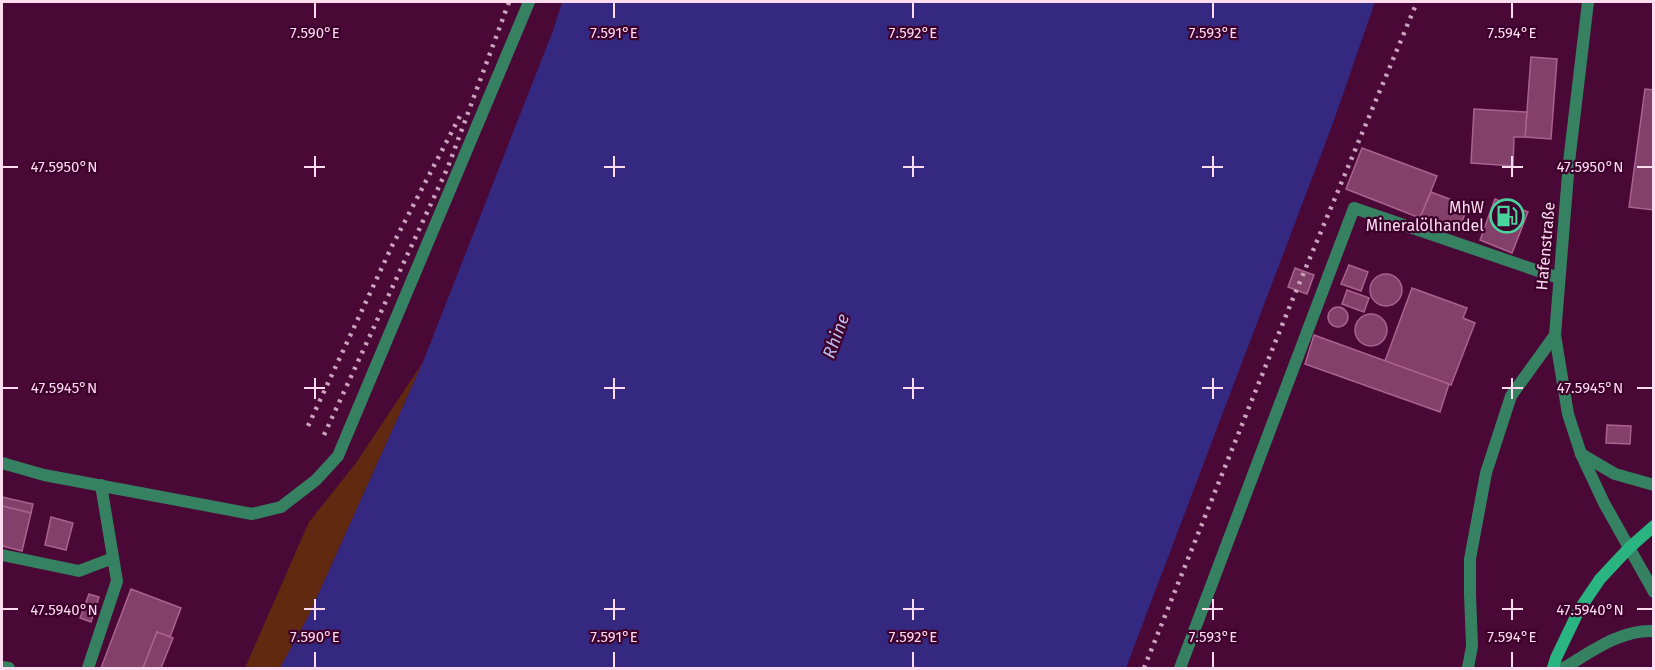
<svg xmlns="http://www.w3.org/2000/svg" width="1655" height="670" font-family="'Fira Sans',sans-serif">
<rect width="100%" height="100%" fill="#490836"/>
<polygon fill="#602910" points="423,362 308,617 280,668 245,668 309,522 356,463"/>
<polygon fill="#352880" points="562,2 1375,2 1333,123 1126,668 280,668 308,617 423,362 554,28"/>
<g fill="#83406b" stroke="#aa628f" stroke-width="1.5">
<polygon points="1531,57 1557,59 1551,139 1525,137"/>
<polygon points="1645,89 1654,90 1654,210 1629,207"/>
<polygon points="1474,109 1527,112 1525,137 1514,137 1513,166 1471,163"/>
<polygon points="1362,148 1437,176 1420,218 1346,189"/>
<polygon points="1431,192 1468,206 1458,232 1420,218"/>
<polygon points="1495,199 1528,212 1512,253 1480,240"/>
<polygon points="1349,265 1368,272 1361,291 1341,284"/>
<polygon points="1295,268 1314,275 1307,294 1288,287"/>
<circle cx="1386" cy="290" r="16"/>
<polygon points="1412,288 1467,308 1463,318 1475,323 1451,385 1385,361"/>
<polygon points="1347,290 1369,298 1364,312 1342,304"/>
<circle cx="1338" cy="317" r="10"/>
<circle cx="1371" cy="330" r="16"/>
<polygon points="1314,335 1449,384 1440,412 1305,364"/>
<polygon points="1607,425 1631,426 1630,444 1606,443"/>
<polygon points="2,497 33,504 31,513 2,506"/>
<polygon points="2,506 31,513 22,551 2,546"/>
<polygon points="51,517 73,523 66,550 45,545"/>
<polygon points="131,589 181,608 170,637 157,632 143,668 101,668"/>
<polygon points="89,594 99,597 91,622 80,618"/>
<polygon points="157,632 173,638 161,668 143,668"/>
</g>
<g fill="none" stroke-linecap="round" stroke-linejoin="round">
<g stroke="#368162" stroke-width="12">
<polyline points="2,463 44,475 252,514 281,507 316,480 338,456 529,2"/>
<polyline points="2,555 79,571 113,558"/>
<polyline points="2,667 9,668"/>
<polyline points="88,668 117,581 101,485"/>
<polyline points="1180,668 1354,208 1559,278"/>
<polyline points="1468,668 1472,646 1470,594 1470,559 1486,473 1511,396 1555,335"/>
</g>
<g stroke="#368162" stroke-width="12">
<polyline points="1588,2 1569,162 1555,335 1568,414 1581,454 1604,503 1654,592"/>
<polyline points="1581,454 1615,474 1654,485"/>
<path d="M1564 668C1591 652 1621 629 1654 631"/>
</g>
<polyline stroke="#2ab481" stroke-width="12" points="1553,668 1556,658 1579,610 1600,579 1629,548 1654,526"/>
<g stroke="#cca3bd" stroke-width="4.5" stroke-dasharray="3 6" stroke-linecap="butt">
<polyline points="308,426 392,246 460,116"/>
<polyline points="324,435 448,167 509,2"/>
<polyline points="1144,668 1289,308 1417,2"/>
</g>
</g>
<path fill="none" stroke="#fcdcee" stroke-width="2" d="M315 3V18M614 3V18M913 3V18M1213 3V18M1512 3V18M315 156V177M614 156V177M913 156V177M1213 156V177M1512 156V177M3 167H18M304 167H325M604 167H625M903 167H924M1202 167H1223M1502 167H1523M1637 167H1652M315 378V399M614 378V399M913 378V399M1213 378V399M1512 378V399M3 388H18M304 388H325M604 388H625M903 388H924M1202 388H1223M1502 388H1523M1637 388H1652M315 599V620M614 599V620M913 599V620M1213 599V620M1512 599V620M3 609H18M304 609H325M604 609H625M903 609H924M1202 609H1223M1502 609H1523M1637 609H1652M315 652V667M614 652V667M913 652V667M1213 652V667M1512 652V667"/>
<defs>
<symbol id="fuel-ring" viewBox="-11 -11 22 22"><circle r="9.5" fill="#3d002c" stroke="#49d49c" stroke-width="1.5"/><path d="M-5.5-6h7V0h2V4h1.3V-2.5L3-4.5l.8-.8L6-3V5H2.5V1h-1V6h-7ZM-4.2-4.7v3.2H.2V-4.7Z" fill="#49d49c"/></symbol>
</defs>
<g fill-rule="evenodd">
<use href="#fuel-ring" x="1488" y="197" width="38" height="38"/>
</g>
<g text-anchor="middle" stroke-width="4.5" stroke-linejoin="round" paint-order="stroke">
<g font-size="16" fill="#fcdcee" stroke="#3d002c" text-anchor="end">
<text x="1484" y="213">MhW<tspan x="1484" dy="18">Mineralölhandel</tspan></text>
</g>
<g font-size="16" fill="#fcdcee" stroke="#3d002c">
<text transform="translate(1545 246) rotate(-85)" y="6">Hafenstraße</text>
</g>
<g font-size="18" font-style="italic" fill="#bbbded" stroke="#3d002c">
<text transform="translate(836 336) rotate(-70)" y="6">Rhine</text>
</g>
</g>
<g font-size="15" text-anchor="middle" fill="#fcdcee" stroke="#3d002c" stroke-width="4.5" stroke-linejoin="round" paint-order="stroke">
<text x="315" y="38">7.590°E</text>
<text x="614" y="38">7.591°E</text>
<text x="913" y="38">7.592°E</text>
<text x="1213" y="38">7.593°E</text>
<text x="1512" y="38">7.594°E</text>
<text x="64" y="172">47.5950°N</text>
<text x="1590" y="172">47.5950°N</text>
<text x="64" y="393">47.5945°N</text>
<text x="1590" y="393">47.5945°N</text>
<text x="64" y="615">47.5940°N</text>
<text x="1590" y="615">47.5940°N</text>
<text x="315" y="642">7.590°E</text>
<text x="614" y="642">7.591°E</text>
<text x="913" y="642">7.592°E</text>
<text x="1213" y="642">7.593°E</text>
<text x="1512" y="642">7.594°E</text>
</g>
<rect width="1655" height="670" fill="none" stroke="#fcdcee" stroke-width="6"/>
</svg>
